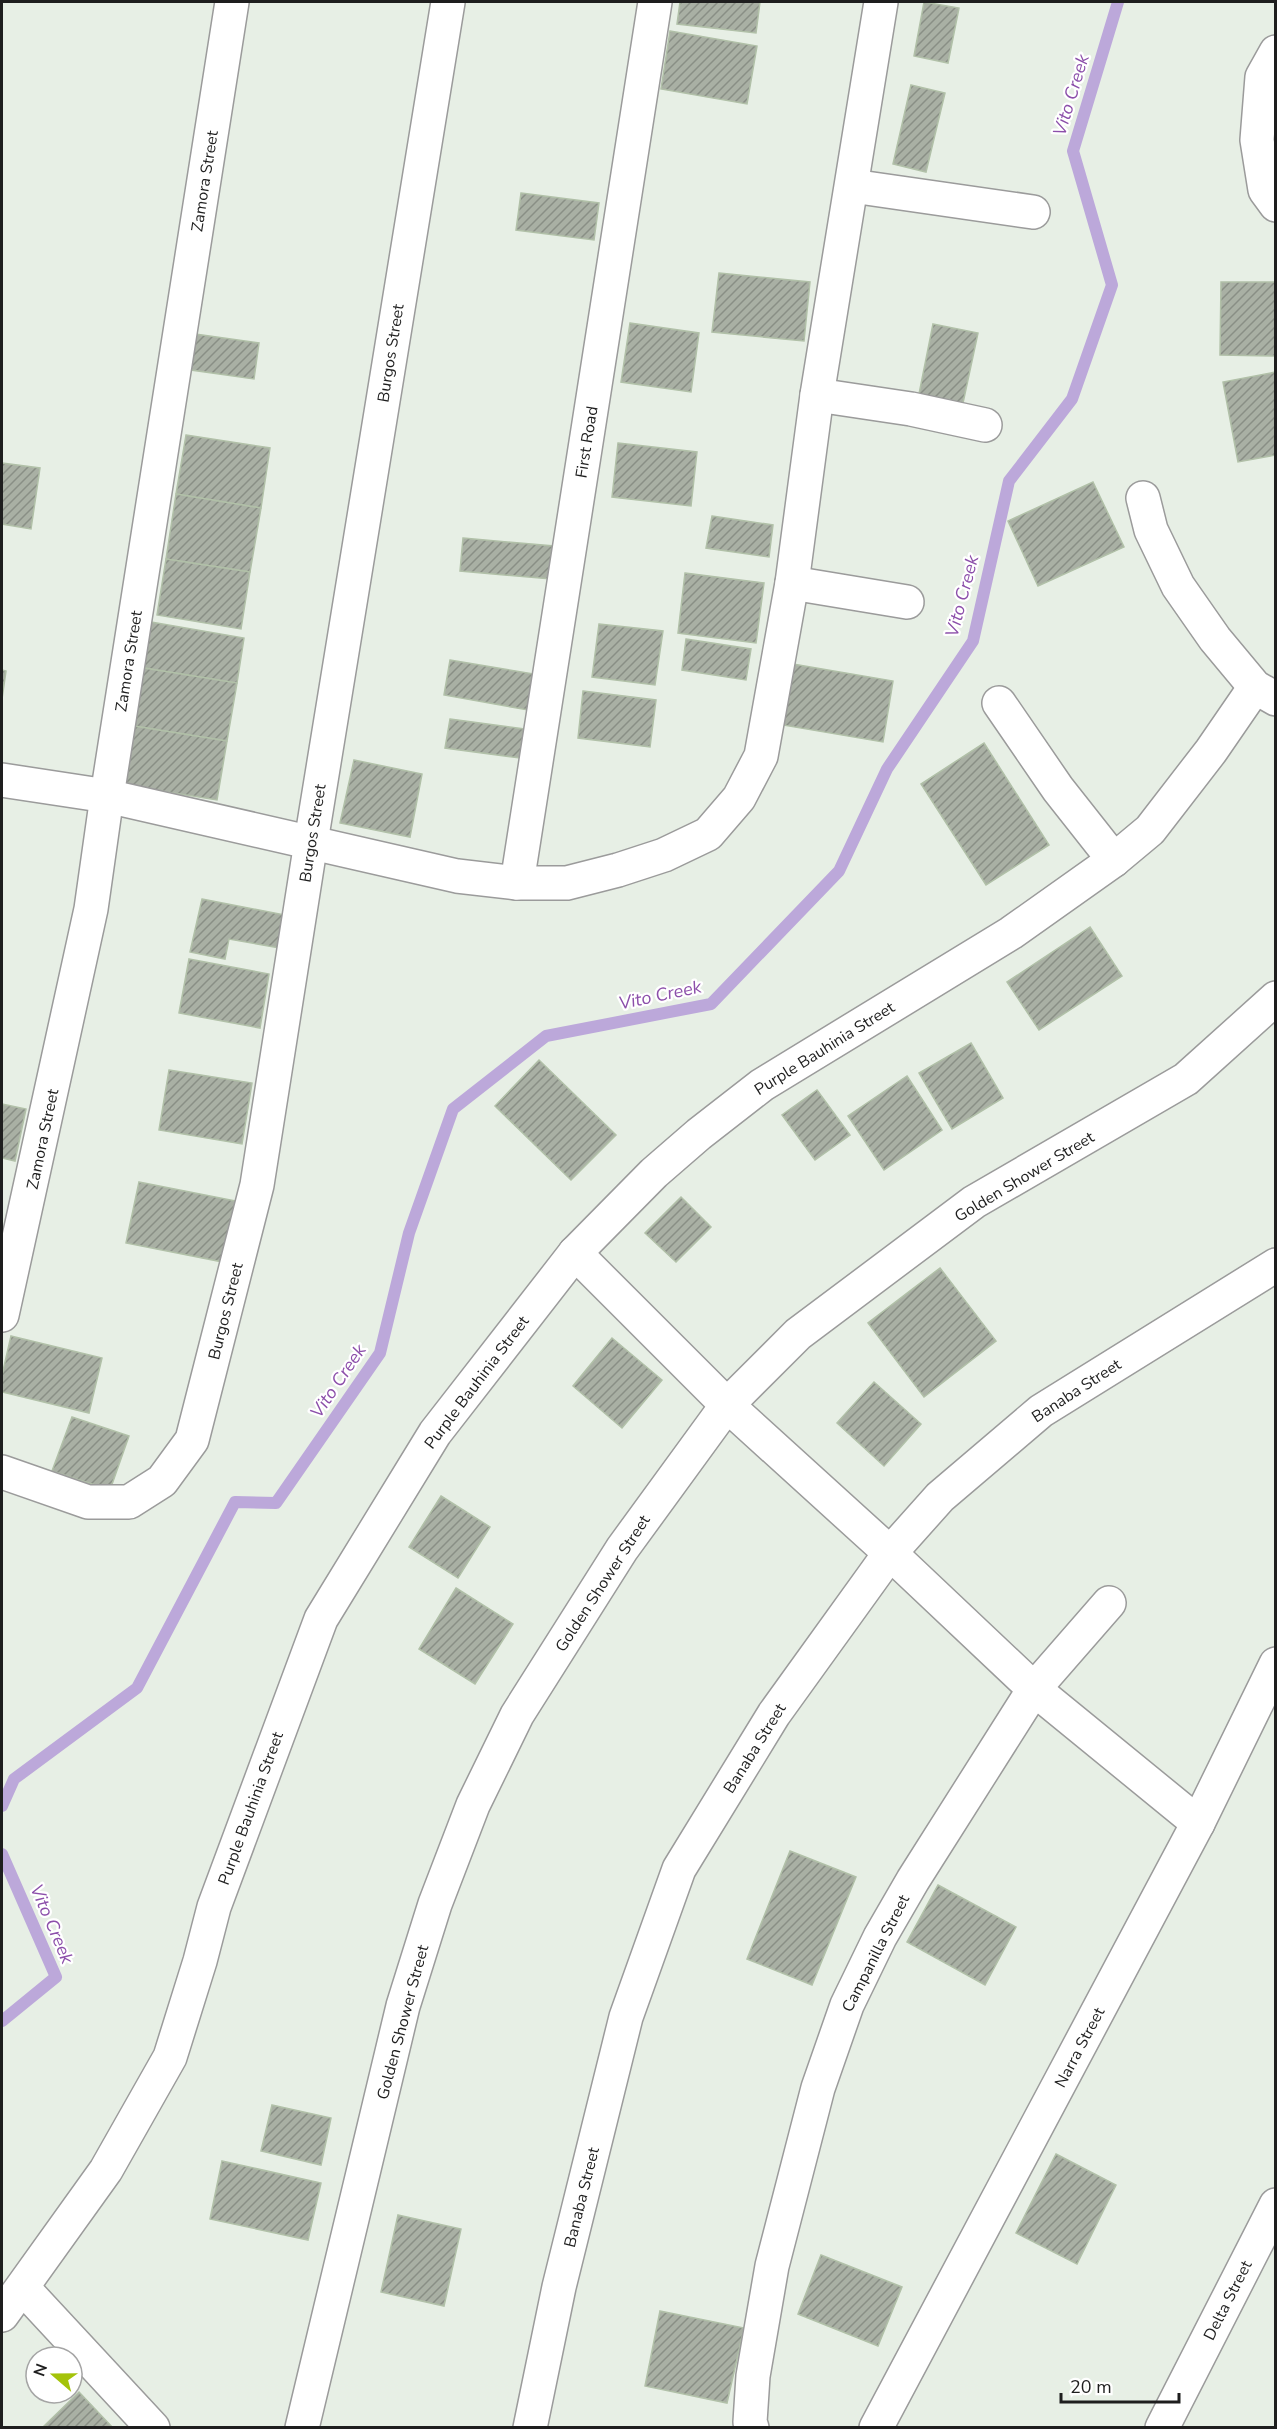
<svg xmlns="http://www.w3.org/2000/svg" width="1277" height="2429" font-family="'Nunito Sans',sans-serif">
<defs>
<pattern id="building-hatch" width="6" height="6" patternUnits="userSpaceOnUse" patternTransform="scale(1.5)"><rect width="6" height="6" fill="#a9b0a4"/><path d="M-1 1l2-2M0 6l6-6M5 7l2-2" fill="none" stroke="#898f85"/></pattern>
</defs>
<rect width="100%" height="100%" fill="#e7efe5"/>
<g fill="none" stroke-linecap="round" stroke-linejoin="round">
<g stroke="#bca8da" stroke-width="12">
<polyline points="2,1806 14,1779 137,1688 235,1502 276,1503 380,1353 409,1233 453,1109 546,1036 711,1004 839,871 887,769 973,641 1009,481 1072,399 1112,285 1073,151 1118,2"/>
<polyline points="2,1854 56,1977 2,2021"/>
</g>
</g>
<g fill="url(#building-hatch)" stroke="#b1c0a8" stroke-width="1.5">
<polygon points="680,2 760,2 756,33 677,24"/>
<polygon points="924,2 959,8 948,63 914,56"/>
<polygon points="670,31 757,46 747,104 661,89"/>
<polygon points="911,85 945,93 926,172 893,164"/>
<polygon points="521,193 599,203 594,240 516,230"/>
<polygon points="719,273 810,282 804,341 712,332"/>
<polygon points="1221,282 1276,282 1276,356 1220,355"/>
<polygon points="630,323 699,333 691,392 621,382"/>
<polygon points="933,324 978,333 963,403 919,394"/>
<polygon points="188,333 259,343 254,379 184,369"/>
<polygon points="1276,372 1276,455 1238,462 1223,382"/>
<polygon points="186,435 270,448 261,508 176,494"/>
<polygon points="618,443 697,452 691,506 612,497"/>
<polygon points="2,463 40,468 31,529 2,524"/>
<polygon points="1093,482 1124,547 1038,586 1008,521"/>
<polygon points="176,494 261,508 250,572 166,559"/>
<polygon points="712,516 773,525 769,557 706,548"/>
<polygon points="463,538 554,546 551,579 460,571"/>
<polygon points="166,559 250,572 241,629 157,615"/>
<polygon points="685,573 764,583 756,643 678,633"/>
<polygon points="151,622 244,638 237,683 144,668"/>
<polygon points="599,624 663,631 655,685 592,677"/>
<polygon points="686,639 751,649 746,680 682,670"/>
<polygon points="450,660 534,674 528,710 444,695"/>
<polygon points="787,663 893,681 883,742 777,724"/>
<polygon points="144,668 237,683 227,741 134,726"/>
<polygon points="2,670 6,671 2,699"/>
<polygon points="583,691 656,700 650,747 578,738"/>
<polygon points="450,719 524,729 520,758 445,748"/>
<polygon points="134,726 227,741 217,800 124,785"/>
<polygon points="984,743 1049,845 986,885 921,784"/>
<polygon points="354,760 422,774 410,837 340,823"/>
<polygon points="202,899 285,915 279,948 229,939 225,959 190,952"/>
<polygon points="1090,927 1122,976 1039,1030 1007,982"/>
<polygon points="189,959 269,974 260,1028 179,1013"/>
<polygon points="971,1043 1003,1098 952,1129 919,1073"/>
<polygon points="539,1060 616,1135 571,1180 495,1106"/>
<polygon points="169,1070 252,1083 242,1144 159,1130"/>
<polygon points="907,1076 942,1130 884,1170 848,1116"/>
<polygon points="817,1090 850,1135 815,1160 782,1115"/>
<polygon points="2,1104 26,1109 15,1161 2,1158"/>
<polygon points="139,1182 241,1202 228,1263 126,1243"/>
<polygon points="681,1197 711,1227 676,1262 645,1233"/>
<polygon points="940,1268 996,1341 924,1397 868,1323"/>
<polygon points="11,1336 102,1358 89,1413 2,1392 2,1375"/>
<polygon points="612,1338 662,1380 622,1428 573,1386"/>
<polygon points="874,1382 921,1424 884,1466 837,1423"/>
<polygon points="72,1417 129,1436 110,1490 52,1471"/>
<polygon points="441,1496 490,1527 458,1578 409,1547"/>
<polygon points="456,1588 513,1624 475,1684 419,1649"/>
<polygon points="790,1851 856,1877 812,1985 747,1959"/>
<polygon points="938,1885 1016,1927 985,1985 907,1942"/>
<polygon points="272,2105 331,2118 321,2165 261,2151"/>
<polygon points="1056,2154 1116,2185 1077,2264 1016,2233"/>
<polygon points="222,2161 321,2183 308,2240 210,2219"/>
<polygon points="398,2215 461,2229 444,2306 381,2292"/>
<polygon points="821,2255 902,2287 878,2346 798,2314"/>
<polygon points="660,2311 744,2328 727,2403 645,2386"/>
<polygon points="79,2392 113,2428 42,2428"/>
</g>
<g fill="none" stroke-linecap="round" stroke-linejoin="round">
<defs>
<g id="minor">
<polyline points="1276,52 1262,77 1257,140 1265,190 1276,205"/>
<polyline points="852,186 1033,212"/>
<polyline points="817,395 911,409 985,425"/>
<polyline points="1143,498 1151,530 1178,586 1215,639 1255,687 1276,699"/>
<polyline points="792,583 907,602"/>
<polyline points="999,703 1058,789 1114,860"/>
<polyline points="2,780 107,796 457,876 517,883 567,883 618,870 664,855 708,834 739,798 761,756 792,583 817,395 881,2"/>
<polyline points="517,883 655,2"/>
<polyline points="575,1253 727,1405 890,1553 1034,1689 1198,1823"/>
<polyline points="2,1315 91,909 107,796 232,2"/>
<polyline points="2,1472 88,1502 129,1502 162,1481 192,1440 257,1185 311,842 448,2"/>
<polyline points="23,2288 153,2428"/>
<polyline points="2,2315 106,2170 170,2057 200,1961 214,1907 321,1619 435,1433 575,1253 654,1173 699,1134 762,1085 1011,933 1114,860 1150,830 1211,751 1255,687"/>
<polyline points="302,2428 403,2006 435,1904 473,1805 517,1715 622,1549 727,1405 798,1334 974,1202 1186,1079 1276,998"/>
<polyline points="530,2428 559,2287 626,2017 679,1869 774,1714 890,1553 940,1497 1041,1411 1276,1265"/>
<polyline points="752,2428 750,2422 753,2376 772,2266 818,2088 847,2005 880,1937 913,1880 1034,1689 1109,1603"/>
<polyline points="876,2428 1198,1823 1276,1664"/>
<polyline points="1162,2428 1276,2205"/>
</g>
</defs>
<use href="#minor" stroke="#9b9b9b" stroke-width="36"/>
<use href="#minor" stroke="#fff" stroke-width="33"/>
</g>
<g text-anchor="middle" stroke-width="4.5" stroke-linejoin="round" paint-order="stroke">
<g font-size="16" fill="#1e1e1e" stroke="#fff">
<text transform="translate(204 181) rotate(-81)" y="6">Zamora Street</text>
<text transform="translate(390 353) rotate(-81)" y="6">Burgos Street</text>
<text transform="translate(586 442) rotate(-81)" y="6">First Road</text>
<text transform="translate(128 661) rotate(-81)" y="6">Zamora Street</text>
<text transform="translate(312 833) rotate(-81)" y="6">Burgos Street</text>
<text transform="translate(824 1048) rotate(-32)" y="6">Purple Bauhinia Street</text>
<text transform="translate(42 1139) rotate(-78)" y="6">Zamora Street</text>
<text transform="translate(1024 1176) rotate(-31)" y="6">Golden Shower Street</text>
<text transform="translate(225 1311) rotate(-76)" y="6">Burgos Street</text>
<text transform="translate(476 1382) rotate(-53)" y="6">Purple Bauhinia Street</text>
<text transform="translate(1076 1390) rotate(-33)" y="6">Banaba Street</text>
<text transform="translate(602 1583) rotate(-57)" y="6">Golden Shower Street</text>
<text transform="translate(754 1748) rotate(-58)" y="6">Banaba Street</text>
<text transform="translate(250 1808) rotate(-70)" y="6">Purple Bauhinia Street</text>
<text transform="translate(875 1953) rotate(-63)" y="6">Campanilla Street</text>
<text transform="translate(402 2022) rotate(-75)" y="6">Golden Shower Street</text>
<text transform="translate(1079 2047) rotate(-62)" y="6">Narra Street</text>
<text transform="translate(581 2197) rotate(-76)" y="6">Banaba Street</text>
<text transform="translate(1227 2300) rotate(-63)" y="6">Delta Street</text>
</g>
<g font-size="18" font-style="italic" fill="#8c4faa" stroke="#fff">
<text transform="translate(1071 95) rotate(-73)" y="6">Vito Creek</text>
<text transform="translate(962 596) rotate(-75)" y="6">Vito Creek</text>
<text transform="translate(660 995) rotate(-12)" y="6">Vito Creek</text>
<text transform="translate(338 1381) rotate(-56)" y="6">Vito Creek</text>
<text transform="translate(52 1924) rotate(67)" y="6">Vito Creek</text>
</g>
</g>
<rect width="1277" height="2429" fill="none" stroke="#1e1e1e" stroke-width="6"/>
<g transform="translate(54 2375) rotate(290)"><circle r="28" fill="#ffffff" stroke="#a5a5a5" stroke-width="1.5"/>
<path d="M0-4.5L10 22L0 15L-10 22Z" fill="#a4c30a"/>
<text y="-9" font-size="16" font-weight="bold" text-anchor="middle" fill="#1e1e1e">N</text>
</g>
<path d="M1061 2393v9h118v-9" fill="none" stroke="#1e1e1e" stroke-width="3"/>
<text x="1070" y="2393" font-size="18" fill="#1e1e1e" stroke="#ffffff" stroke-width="4.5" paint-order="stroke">20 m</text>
</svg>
